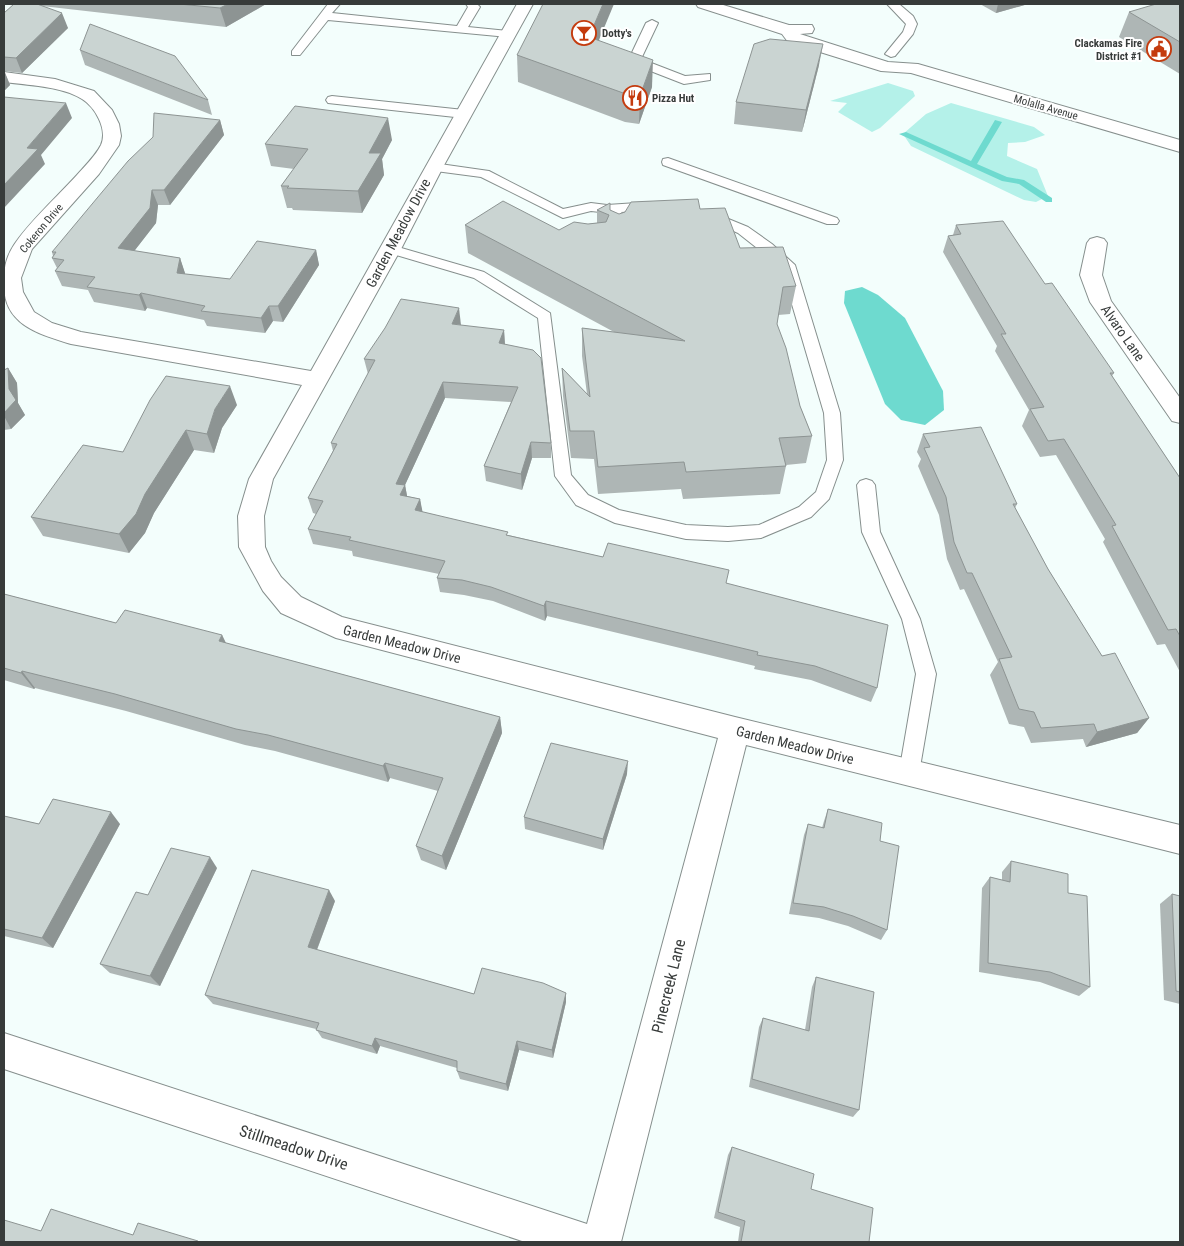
<svg xmlns="http://www.w3.org/2000/svg" width="1184" height="1246" font-family="'Roboto Condensed',sans-serif">
<rect width="100%" height="100%" fill="#f3fefc"/>
<g fill="#b4f1e9">
<polygon points="888,83 913,91 915,96 880,128 872,132 838,112 847,103 830,101"/>
<polygon points="951,103 1034,127 1045,135 1025,142 1008,143 1007,156 1037,169 1048,196 1036,202 1024,200 911,146 903,134 926,114"/>
</g>
<polygon fill="#6edacf" points="862,287 878,295 905,318 943,391 944,410 925,425 901,420 885,404 844,303 845,291"/>
<g fill="none" stroke-linecap="round" stroke-linejoin="round">
<polygon fill="#6edacf" fill-rule="evenodd" points="995,120 1002,122 977,164 1007,177 1024,180 1052,198 1052,202 1046,202 1019,184 1002,181 899,134 906,132 971,161"/>
<defs>
<g id="lane">
<polygon points="328,4 340,4 332,13 457,26 468,7 466,4 477,4 480,7 468,27 508,31 514,34 508,37 328,20 300,55 292,55 292,51"/>
<polygon points="887,4 899,4 913,16 917,24 913,34 895,56 891,57 885,54 903,32 906,24"/>
<polygon points="652,20 658,23 641,59 685,76 710,74 710,80 684,84 630,63 628,61 646,23"/>
<polygon points="332,96 464,110 470,114 464,118 328,103 326,100 328,97"/>
<polygon points="668,158 837,218 839,221 837,224 827,224 663,165 662,162 663,159"/>
<polygon points="433,163 489,171 563,209 591,203 607,205 652,202 659,206 652,210 621,212 625,216 618,220 600,212 591,211 563,218 481,177 428,170 426,167"/>
<polygon points="709,211 748,227 772,244 795,265 840,413 843,460 829,499 811,517 761,538 728,541 686,539 615,523 576,505 555,476 538,318 474,278 386,252 384,249 391,245 484,272 550,313 571,475 588,495 619,510 686,525 728,527 759,525 799,507 816,492 827,460 824,413 781,267 738,233 704,218 702,215"/>
<polygon points="866,479 872,481 875,485 880,532 920,619 936,674 919,773 916,779 909,782 902,779 899,773 916,674 902,619 862,532 857,485 860,481"/>
</g>
<g id="street">
<path d="M517 4H533L443 167 401 249 273 479 264 516 265 547 271 561 281 577 301 597 342 617 735 717 1180 825V854L746 745 621 1242H525L4 1069V1033L587 1224 718 738 336 638 281 613 263 591 239 547 238 516 249 479 302 385 71 344C39 334 4 325 4 285 4 269 5 259 14 245 29 222 58 196 77 175 85 166 96 155 101 145 108 129 95 107 82 99 62 86 26 85 4 82V72L55 79 94 91 112 110 119 124 121 136 119 145 99 174 32 249 21 278 23 292 34 312 52 323 81 332 311 371Z"/>
<polygon points="1097,237 1104,239 1107,243 1102,275 1111,301 1180,398 1180,423 1172,421 1090,302 1080,275 1087,243 1090,239"/>
</g>
<polygon id="secondary" points="696,4 720,4 789,25 812,25 814,29 812,33 800,34 888,62 918,64 1180,140 1180,152 911,73 881,71 788,42 782,34 698,7"/>
</defs>
<use href="#lane" stroke="#868f8d" stroke-width="2"/>
<use href="#street" stroke="#868f8d" stroke-width="2"/>
<use href="#secondary" stroke="#868f8d" stroke-width="2"/>
<use href="#lane" fill="#fff" fill-rule="evenodd"/>
<use href="#street" fill="#fff" fill-rule="evenodd"/>
<use href="#secondary" fill="#fff" fill-rule="evenodd"/>
</g>
<g fill="#aeb6b5">
<polygon points="14,4 266,4 226,27 42,6 68,28 22,73 4,71 10,85 4,91 4,13"/>
<polygon points="980,4 1028,4 996,13"/>
<polygon points="1180,4 1180,74 1119,37 1129,12"/>
<polygon points="599,40 652,87 639,124 625,122 518,82 517,55"/>
<polygon points="80,50 208,100 212,115 85,65"/>
<polygon points="819,65 802,132 734,124 736,102"/>
<polygon points="220,120 224,135 170,205 158,205 156,223 134,251 180,258 185,274 230,279 316,250 319,265 283,322 273,321 265,333 207,326 204,320 147,308 145,311 94,302 88,290 62,286 55,271 57,268 52,258 53,256 52,252"/>
<polygon points="392,140 382,159 384,175 362,213 293,210 292,208 287,208 281,186 294,169 271,166 265,144"/>
<polygon points="700,209 740,248 796,286 790,314 778,315 777,324 800,406 812,436 806,463 786,465 786,466 780,494 683,499 681,489 598,494 594,459 571,458 563,396 562,368 587,394 582,356 582,328 614,332 468,253 465,225 559,230 588,224 597,223 597,210 610,210 619,214"/>
<polygon points="956,225 1045,284 1114,373 1112,376 1180,478 1180,672 1165,644 1157,645 1103,542 1105,539 1056,455 1040,457 1022,426 1029,410 995,351 997,346 943,252 948,236 953,235"/>
<polygon points="504,330 505,345 551,443 551,458 532,458 522,490 486,481 484,466 511,402 445,398 405,485 407,496 420,499 422,512 508,535 603,557 727,583 877,688 871,702 811,680 754,669 755,666 547,616 545,621 493,601 464,595 440,592 437,578 439,574 353,556 352,551 313,544 308,529 316,514 313,513 308,498 333,451 331,443 368,374 364,359"/>
<polygon points="8,368 17,383 18,403 25,415 11,429 4,430 4,370"/>
<polygon points="237,405 222,428 214,453 194,450 154,513 145,533 129,553 43,536 31,517 123,452"/>
<polygon points="923,434 1017,504 1015,508 1048,569 1102,656 1149,718 1137,733 1086,747 1083,739 1031,743 1024,727 1009,724 990,675 998,662 964,589 960,590 947,559 939,515 918,466 921,459 917,452"/>
<polygon points="4,594 116,623 222,635 226,643 500,717 502,733 446,870 421,860 416,846 438,791 390,778 388,782 275,751 245,745 126,711 35,688 34,689 4,680"/>
<polygon points="627,774 603,850 525,829 524,817"/>
<polygon points="828,809 880,841 887,930 881,940 848,926 819,918 789,914 804,835 808,824 822,828 824,821"/>
<polygon points="4,816 39,824 120,824 53,948 4,936"/>
<polygon points="1011,861 1068,893 1090,987 1079,996 1040,982 979,972 982,888 990,877 1002,880 1002,872"/>
<polygon points="217,868 160,986 110,973 100,964 148,895"/>
<polygon points="1172,894 1180,896 1180,1004 1164,1000 1160,904"/>
<polygon points="335,901 317,950 474,994 566,993 566,1002 553,1058 519,1050 508,1091 460,1079 457,1071 457,1068 380,1046 377,1054 322,1038 316,1029 213,1004 205,995"/>
<polygon points="816,977 859,1110 853,1117 749,1087 759,1027 763,1018 805,1030 812,987"/>
<polygon points="732,1147 811,1189 869,1242 738,1242 740,1227 714,1218 728,1155"/>
</g>
<g fill="#8d9493">
<polygon points="228,4 266,4 226,27 220,8"/>
<polygon points="603,4 614,4 589,64 589,37"/>
<polygon points="998,4 1028,4 996,13"/>
<polygon points="62,13 68,28 22,73 16,58"/>
<polygon points="823,44 819,65 802,132 806,110"/>
<polygon points="653,60 652,87 639,124 640,96"/>
<polygon points="4,70 10,85 4,91"/>
<polygon points="66,103 72,118 41,155 45,164 4,208 4,185 27,148"/>
<polygon points="388,118 392,140 382,159 384,175 362,213 358,191 369,153"/>
<polygon points="220,120 224,135 170,205 164,190"/>
<polygon points="152,190 158,205 156,223 125,263 118,248"/>
<polygon points="316,250 319,265 283,322 278,306"/>
<polygon points="180,258 185,273 183,288 177,273"/>
<polygon points="141,293 147,308 145,311 139,295"/>
<polygon points="269,306 273,321 265,333 261,318"/>
<polygon points="459,308 461,325 452,324"/>
<polygon points="504,330 505,346 499,343"/>
<polygon points="8,368 17,383 18,403 25,415 11,429 4,416 4,413 9,389"/>
<polygon points="443,382 445,398 405,485 408,501 401,496 396,484"/>
<polygon points="230,386 237,405 222,428 214,453 207,434 215,409"/>
<polygon points="186,430 194,450 154,513 145,533 129,553 119,534"/>
<polygon points="531,442 532,458 522,490 521,474"/>
<polygon points="420,499 423,514 415,510"/>
<polygon points="546,601 547,616 545,621 544,606"/>
<polygon points="222,635 230,652 219,641"/>
<polygon points="22,671 35,688 34,689 21,673"/>
<polygon points="500,717 502,733 446,870 442,856"/>
<polygon points="1149,718 1137,733 1086,747 1097,732"/>
<polygon points="628,761 627,774 603,850 603,839"/>
<polygon points="385,763 390,778 388,782 383,766"/>
<polygon points="111,812 120,824 53,948 42,938"/>
<polygon points="210,857 217,868 160,986 150,976"/>
<polygon points="329,890 335,901 314,957 308,947"/>
<polygon points="566,993 566,1002 553,1058 552,1050"/>
<polygon points="375,1038 380,1046 377,1054 372,1046"/>
<polygon points="517,1041 519,1050 508,1091 506,1084"/>
</g>
<g fill="#cad4d2" stroke="#8d9493">
<polygon points="14,4 37,4 62,13 16,58 4,57 4,13"/>
<polygon points="179,4 228,4 220,8"/>
<polygon points="543,4 603,4 589,37 653,60 640,96 626,94 517,55"/>
<polygon points="1156,4 1180,4 1180,42 1129,12"/>
<polygon points="90,24 175,56 208,100 80,50"/>
<polygon points="770,39 823,44 806,110 736,102 754,44"/>
<polygon points="4,97 66,103 27,148 38,149 4,185"/>
<polygon points="295,106 388,118 369,153 381,153 358,191 287,188 289,186 281,186 308,149 265,144"/>
<polygon points="154,113 220,120 164,190 152,190 150,208 118,248 180,258 177,273 230,279 257,241 316,250 278,306 269,306 261,318 201,311 205,306 141,293 139,295 87,287 95,277 55,271 64,260 52,258 56,252 52,252 128,161 153,137"/>
<polygon points="698,199 700,209 725,208 740,248 783,247 796,286 783,287 777,324 786,348 800,406 812,436 779,438 786,466 686,472 684,462 598,467 594,431 570,431 562,368 590,397 582,328 685,341 465,225 503,201 559,230 574,222 588,224 606,222 609,215 597,210 610,203 610,210 619,214 625,212 631,202"/>
<polygon points="1003,221 1045,284 1052,283 1114,373 1110,373 1180,478 1180,636 1176,629 1168,630 1112,526 1116,525 1064,439 1048,441 1030,409 1044,407 1001,334 1006,334 948,236 961,234 956,225"/>
<polygon points="401,299 459,308 452,324 504,330 499,343 533,350 541,358 551,443 531,442 521,474 484,466 518,387 443,382 396,484 405,485 400,495 420,499 415,510 508,532 506,535 603,557 608,543 729,570 726,583 888,625 877,688 815,666 757,655 758,652 546,601 544,606 491,587 462,580 437,578 445,561 349,540 351,537 308,529 323,501 308,498 337,444 331,443 375,360 364,359 385,328"/>
<polygon points="8,368 9,389 16,400 4,413 4,370"/>
<polygon points="166,376 230,386 215,409 207,434 186,430 145,494 136,514 119,534 31,517 83,445 123,452 150,400"/>
<polygon points="981,427 1017,504 1013,504 1048,569 1102,656 1115,653 1149,718 1097,732 1094,724 1041,728 1034,712 1019,709 999,659 1012,657 972,573 967,573 954,542 946,497 924,448 930,447 923,434"/>
<polygon points="4,594 116,623 125,610 222,635 219,641 500,717 442,856 416,846 443,778 385,763 383,766 268,735 236,729 115,694 22,671 21,673 4,668"/>
<polygon points="551,743 628,761 603,839 524,817"/>
<polygon points="53,799 111,812 42,938 4,929 4,816 39,824"/>
<polygon points="828,809 882,823 880,841 899,846 887,930 853,916 824,907 793,903 808,824 824,828"/>
<polygon points="171,848 210,857 150,976 100,964 136,892 148,895"/>
<polygon points="1011,861 1068,874 1068,893 1087,896 1090,987 1050,972 988,963 990,877 1010,882"/>
<polygon points="252,870 329,890 308,947 474,994 482,968 543,983 566,993 552,1050 517,1041 506,1084 457,1071 457,1061 375,1038 372,1046 316,1030 319,1023 205,995"/>
<polygon points="1172,894 1180,896 1180,992 1176,991"/>
<polygon points="816,977 874,992 859,1110 752,1079 763,1018 809,1031"/>
<polygon points="732,1147 814,1174 811,1189 873,1208 869,1242 741,1242 745,1221 718,1212"/>
<polygon points="51,1209 133,1235 138,1223 198,1241 197,1242 4,1242 4,1220 41,1231"/>
</g>
<defs>
<symbol id="bar-ring" viewBox="-11 -11 22 22"><circle r="9.5" fill="#fff" stroke="#c43b0e" stroke-width="1.5"/><path d="M-6-5H6L.8 .8V4.5H3.5V6h-7V4.5H-.8V.8Z" fill="#c43b0e"/></symbol>
<symbol id="civic-ring" viewBox="-11 -11 22 22"><circle r="9.5" fill="#fff" stroke="#c43b0e" stroke-width="1.5"/><path d="M-.6-6.5H3V-4.5H.6V-3L4-1V1h2V6H-6V1h2V-1L-.6-3ZM-1.2 2.5V6h2.4V2.5Z" fill="#c43b0e"/></symbol>
<symbol id="restaurant-ring" viewBox="-11 -11 22 22"><circle r="9.5" fill="#fff" stroke="#c43b0e" stroke-width="1.5"/><path d="M-5-6h1v4h1v-4h1v4h1v-4h1v5L-1.5 .5V6h-2V.5L-5-1ZM5-6V6H3V1.5H1.5Q1.5-4 5-6Z" fill="#c43b0e"/></symbol>
</defs>
<g fill-rule="evenodd">
<use href="#bar-ring" x="570" y="19" width="28" height="28"/>
<use href="#civic-ring" x="1145" y="35" width="28" height="28"/>
<use href="#restaurant-ring" x="621" y="84" width="28" height="28"/>
</g>
<g text-anchor="middle" stroke-width="4" stroke-linejoin="round" paint-order="stroke">
<g font-size="11" font-weight="bold" fill="#373b3a" stroke="#fff" text-anchor="start">
<text x="602" y="37">Dotty's</text>
<text x="1142" y="47" text-anchor="end">Clackamas Fire<tspan x="1142" dy="13">District #1</tspan></text>
<text x="652" y="102">Pizza Hut</text>
</g>
<g font-size="11" fill="#373b3a" stroke="#fff">
<text transform="translate(1046 107) rotate(16)" y="4">Molalla Avenue</text>
<text transform="translate(41 228) rotate(-50)" y="4">Cokeron Drive</text>
</g>
<g font-size="14" fill="#373b3a" stroke="#fff">
<text transform="translate(398 233) rotate(-62)" y="5">Garden Meadow Drive</text>
<text transform="translate(1123 333) rotate(55)" y="5">Alvaro Lane</text>
<text transform="translate(402 644) rotate(14)" y="5">Garden Meadow Drive</text>
<text transform="translate(795 745) rotate(14)" y="5">Garden Meadow Drive</text>
</g>
<g font-size="16" fill="#373b3a" stroke="#fff">
<text transform="translate(668 986) rotate(-76)" y="6">Pinecreek Lane</text>
<text transform="translate(294 1147) rotate(18)" y="6">Stillmeadow Drive</text>
</g>
</g>
<rect width="1184" height="1246" fill="none" stroke="#373b3a" stroke-width="10"/>
</svg>
